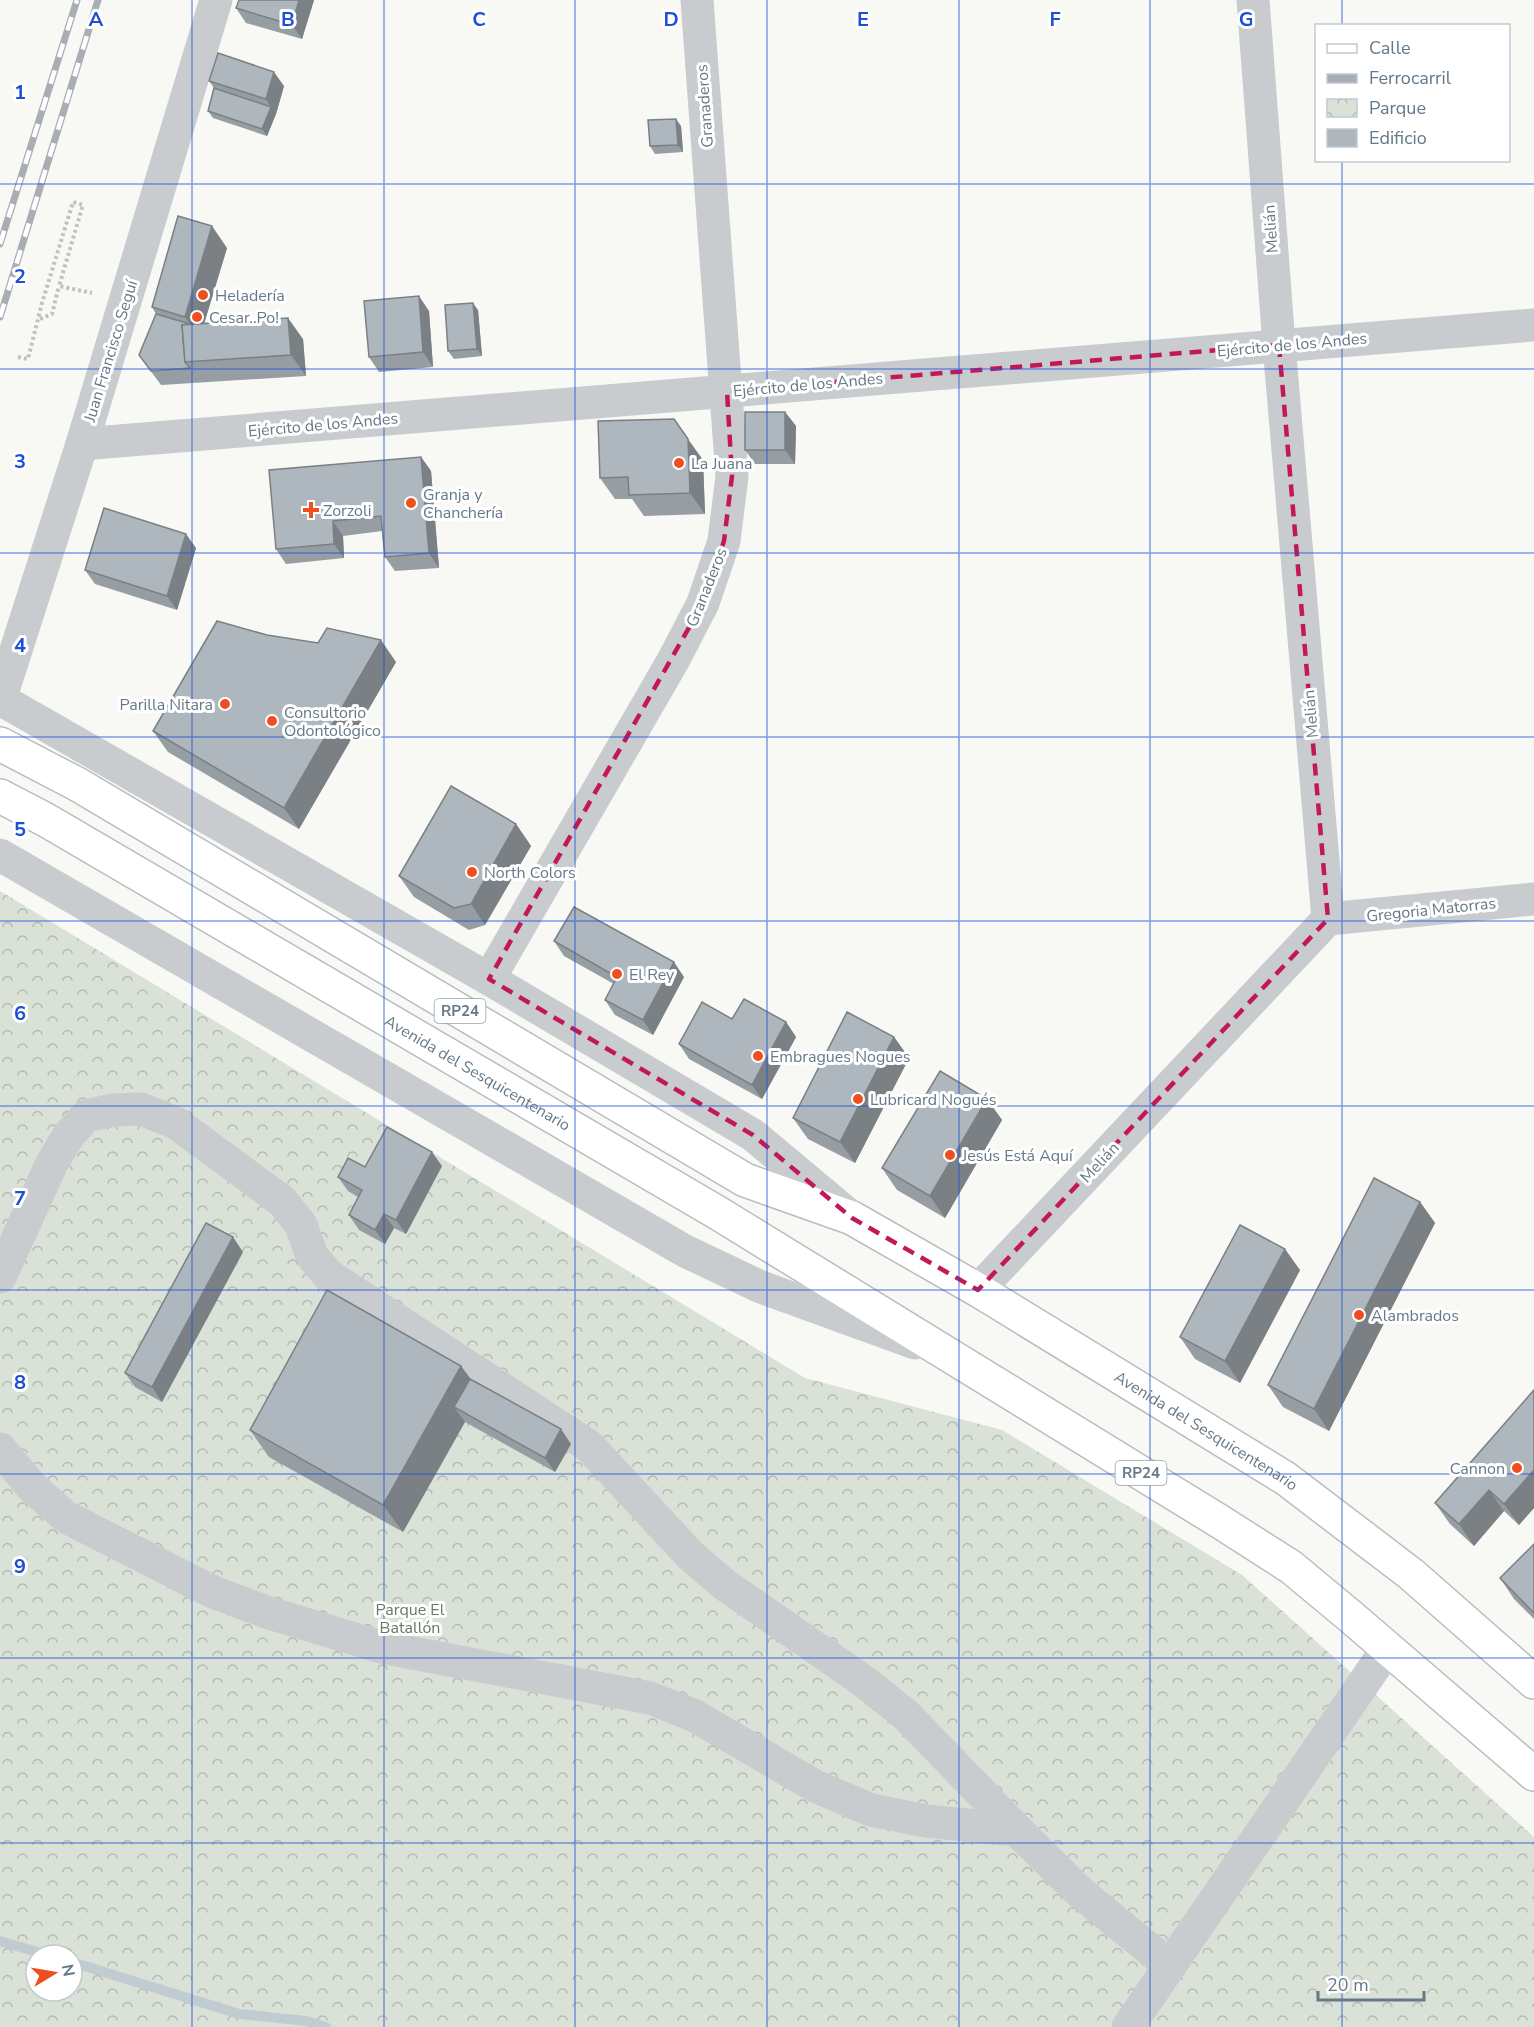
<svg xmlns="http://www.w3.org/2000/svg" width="1534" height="2027" font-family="'Nunito Sans',sans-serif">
<defs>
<pattern id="park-crowns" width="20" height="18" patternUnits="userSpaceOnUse" patternTransform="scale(1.5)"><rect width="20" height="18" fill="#dae1d6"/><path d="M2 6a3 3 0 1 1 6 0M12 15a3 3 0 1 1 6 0" fill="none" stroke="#b4bbb3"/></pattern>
</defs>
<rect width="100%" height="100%" fill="#f8f8f5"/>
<path fill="url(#park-crowns)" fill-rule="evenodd" d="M0 891 805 1378 1002 1430 1242 1575 1534 1837V2027H0ZM36 1955H72V1991H36Z"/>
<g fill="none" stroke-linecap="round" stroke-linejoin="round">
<g stroke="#c1ccd1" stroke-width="10">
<polyline points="0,1941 48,1955"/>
<polyline points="72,1962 239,2014 306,2021 326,2027"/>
</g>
<defs>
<g id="major">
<path id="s1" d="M0 744 77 784 745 1180 852 1218 978 1290 1285 1478 1411 1574 1534 1682"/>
<path id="s2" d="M0 796 46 820 718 1213 1219 1521 1291 1567 1350 1616 1534 1774"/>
</g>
</defs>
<use href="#major" stroke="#b9bdc1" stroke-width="36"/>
<g stroke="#bfc2c4" stroke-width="4" stroke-dasharray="3 3" stroke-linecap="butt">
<polyline points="40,319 52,314 59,286"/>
<polyline points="18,357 28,359 42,303 73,202 83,205 59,286 92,293"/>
</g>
<g stroke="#c8cccf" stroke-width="33">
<polyline points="82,444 1534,325"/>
<polyline points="0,699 489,979 753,1135 851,1217"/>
<polyline points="0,700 82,444 216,0"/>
<polyline points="0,855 685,1251 761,1287 915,1343"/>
<polyline points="1328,919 1534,899"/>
<polyline points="489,979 674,659 703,603 724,541 732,476 697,0"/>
<polyline points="0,1277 52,1163 69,1135 86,1116 114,1110 141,1109 176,1123 282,1201 301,1225 312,1256 328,1275 589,1446 690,1555 725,1585 862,1680 906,1715 1017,1830 1082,1894 1170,1966"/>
<polyline points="978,1290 1328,919 1279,345 1253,0"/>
<polyline points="0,1449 32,1487 66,1517 213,1592 266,1612 381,1647 650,1698 695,1716 815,1786 871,1810 926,1821 1017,1830"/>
<polyline points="1128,2027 1387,1649"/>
</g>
<use href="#major" stroke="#fff" stroke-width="33"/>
<defs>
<g id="rail">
<polyline points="0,244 77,0"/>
<polyline points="0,317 98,0"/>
</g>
</defs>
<use href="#rail" stroke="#a8aeb4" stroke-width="7"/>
<use href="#rail" stroke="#fff" stroke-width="4.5" stroke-dasharray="14" stroke-linecap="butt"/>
</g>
<g fill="#969da3">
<polygon points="314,0 302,39 246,23 236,8"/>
<polygon points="209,81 284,86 276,114 267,136 213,118 208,111 214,88"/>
<polygon points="681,126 683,152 655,154 650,146"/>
<polygon points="227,248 204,324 303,339 306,376 161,385 139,355 156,314 152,307"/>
<polygon points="478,310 482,356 454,359 448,351"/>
<polygon points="429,311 433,367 379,372 369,357"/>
<polygon points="785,412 796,426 795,464 755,464 745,450"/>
<polygon points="421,457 431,471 439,568 395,571 385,557 382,531 343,536 344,558 286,564 276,549"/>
<polygon points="703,460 705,514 644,516 632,499 615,499 600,478"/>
<polygon points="196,548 177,610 95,584 85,570"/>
<polygon points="267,635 396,662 299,829 168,752 153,731"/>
<polygon points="516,824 531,846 485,925 469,930 414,897 399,876"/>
<polygon points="554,941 684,977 653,1035 615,1015 605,1000 614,984 564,956"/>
<polygon points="732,1019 786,1022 796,1037 762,1099 689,1059 679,1044"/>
<polygon points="894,1037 909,1058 855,1163 808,1139 793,1118"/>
<polygon points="987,1099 1002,1120 945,1218 897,1190 882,1168"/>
<polygon points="442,1166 406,1234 394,1228 385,1244 359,1230 349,1215 358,1197 348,1191 338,1177 365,1167"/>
<polygon points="1420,1202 1435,1223 1329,1431 1283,1407 1268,1385"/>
<polygon points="243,1252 162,1402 135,1387 125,1373"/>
<polygon points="1300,1270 1240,1383 1195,1359 1180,1337"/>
<polygon points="461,1366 470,1379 571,1444 555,1472 465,1422 403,1532 269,1457 250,1430"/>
<polygon points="1534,1390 1534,1508 1519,1525 1504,1511 1474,1546 1450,1524 1435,1503"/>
<polygon points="1534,1544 1534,1619 1514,1599 1500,1578"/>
</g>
<g fill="#7a8084">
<polygon points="299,0 314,0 302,39 292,25"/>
<polygon points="274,72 284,86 276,114 267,136 262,129 271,107 266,99"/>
<polygon points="676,119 681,126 683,152 678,145"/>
<polygon points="212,226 227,248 197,347 190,324 185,317"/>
<polygon points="419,296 429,311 433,367 423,352"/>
<polygon points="473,303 478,310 482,356 477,349"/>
<polygon points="288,318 303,339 306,376 291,355"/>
<polygon points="785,412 796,426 795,464 785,450"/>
<polygon points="688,439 703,460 705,514 690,493"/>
<polygon points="421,457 431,471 439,568 429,553"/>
<polygon points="333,521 343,536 344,558 334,544"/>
<polygon points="186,534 196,548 177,610 167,596"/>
<polygon points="381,640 396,662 299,829 284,808"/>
<polygon points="516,824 531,846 485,925 471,904"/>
<polygon points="674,962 684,977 653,1035 643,1020"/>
<polygon points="786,1022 796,1037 762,1099 752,1085"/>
<polygon points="894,1037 909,1058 855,1163 840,1142"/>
<polygon points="987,1099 1002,1120 945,1218 930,1196"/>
<polygon points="432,1152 442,1166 406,1234 396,1220"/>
<polygon points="1420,1202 1435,1223 1329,1431 1314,1409"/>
<polygon points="384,1214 394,1228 385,1244 375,1230"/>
<polygon points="233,1237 243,1252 162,1402 152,1387"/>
<polygon points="1285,1249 1300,1270 1240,1383 1225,1361"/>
<polygon points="461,1366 481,1393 454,1407 465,1422 403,1532 383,1505"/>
<polygon points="561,1429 571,1444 555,1472 545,1458"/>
<polygon points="1534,1470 1534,1508 1519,1525 1504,1504"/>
<polygon points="1489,1490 1504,1511 1474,1546 1459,1524"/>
</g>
<g fill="#aeb7bd" stroke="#7a8084" stroke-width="1.5">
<polygon points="239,0 299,0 292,25 236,8"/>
<polygon points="218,53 274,72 266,99 209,81"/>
<polygon points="214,88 271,107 262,129 208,111"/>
<polygon points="676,119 678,145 650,146 648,120"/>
<polygon points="178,216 212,226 185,317 152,307"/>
<polygon points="419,296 423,352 369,357 364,301"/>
<polygon points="473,303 477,349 448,351 445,305"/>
<polygon points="156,314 190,324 182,325 185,362 190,368 151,371 139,355"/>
<polygon points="288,318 291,355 185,362 182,325"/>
<rect x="745" y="412" width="40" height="38"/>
<polygon points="674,419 688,439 690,493 629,495 628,477 600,478 598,421"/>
<polygon points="421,457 429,553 385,557 381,516 333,521 334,544 276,549 269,470"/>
<polygon points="104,508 186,534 167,596 85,570"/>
<polygon points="217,621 267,635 318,643 327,628 381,640 284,808 153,731"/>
<polygon points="451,786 516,824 471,904 454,908 399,876"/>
<polygon points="574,907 674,962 643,1020 605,1000 617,977 554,941"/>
<polygon points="744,999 786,1022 752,1085 679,1044 702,1002 732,1019"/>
<polygon points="847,1012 894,1037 840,1142 793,1118"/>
<polygon points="940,1071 987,1099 930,1196 882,1168"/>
<polygon points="387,1127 432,1152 396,1220 384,1214 375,1230 349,1215 362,1190 338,1177 348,1158 365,1167"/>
<polygon points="1374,1178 1420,1202 1314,1409 1268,1385"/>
<polygon points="206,1223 233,1237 152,1387 125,1373"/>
<polygon points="1240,1225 1285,1249 1225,1361 1180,1337"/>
<polygon points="327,1290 461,1366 383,1505 250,1430"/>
<polygon points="470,1379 561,1429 545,1458 454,1407"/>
<polygon points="1534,1390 1534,1470 1504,1504 1489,1490 1459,1524 1435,1503"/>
<polygon points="1534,1544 1534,1613 1500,1578"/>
</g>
<path fill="none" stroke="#c2185b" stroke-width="4.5" stroke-dasharray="12 8" stroke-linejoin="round" d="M1279 345 1328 919 978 1290 852 1218 753 1135 489 979 703 603 724 541 732 476 727 391Z"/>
<path fill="none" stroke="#1d4ed8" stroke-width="1.5" stroke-opacity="0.55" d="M192 0V2027M384 0V2027M575 0V2027M767 0V2027M959 0V2027M1150 0V2027M1342 0V26M1342 160V2027M0 184H1534M0 369H1534M0 553H1534M0 737H1534M0 921H1534M0 1106H1534M0 1290H1534M0 1474H1534M0 1658H1534M0 1843H1534"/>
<g fill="#ef4e1e" stroke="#fff" stroke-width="2">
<circle cx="203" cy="295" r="6"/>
<circle cx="197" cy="317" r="6"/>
<circle cx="679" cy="463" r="6"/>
<circle cx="411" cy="503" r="6"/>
<path d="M308 501h6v6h6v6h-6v6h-6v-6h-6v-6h6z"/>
<circle cx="225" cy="704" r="6"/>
<circle cx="272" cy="721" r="6"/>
<circle cx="472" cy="872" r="6"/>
<circle cx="617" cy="974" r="6"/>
<circle cx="758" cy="1056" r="6"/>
<circle cx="858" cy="1099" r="6"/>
<circle cx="950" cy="1155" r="6"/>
<circle cx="1359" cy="1315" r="6"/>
<circle cx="1517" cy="1468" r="6"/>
</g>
<g text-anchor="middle" stroke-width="6" stroke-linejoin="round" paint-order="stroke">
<g fill="#fff" stroke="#93a1ac" stroke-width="1.5">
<rect x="434.5" y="999" width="51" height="24" rx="4.5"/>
<rect x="1115.5" y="1461" width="51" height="24" rx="4.5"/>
</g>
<g font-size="15" font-weight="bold" fill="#657988">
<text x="460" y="1016">RP24</text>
<text x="1141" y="1478">RP24</text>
</g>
<g font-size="16" fill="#657988" stroke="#fff">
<text transform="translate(704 106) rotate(-94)" y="6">Granaderos</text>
<text transform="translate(1270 229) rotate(-94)" y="6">Melián</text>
<text transform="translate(1292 344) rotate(-5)" y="6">Ejército de los Andes</text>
<text transform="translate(110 351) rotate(-73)" y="6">Juan Francisco Seguí</text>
<text transform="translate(808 384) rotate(-5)" y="6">Ejército de los Andes</text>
<text transform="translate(323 424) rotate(-5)" y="6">Ejército de los Andes</text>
<text transform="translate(706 587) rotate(-68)" y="6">Granaderos</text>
<text transform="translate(1310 714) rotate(-95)" y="6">Melián</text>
<text transform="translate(1431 909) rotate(-6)" y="6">Gregoria Matorras</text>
<text dy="6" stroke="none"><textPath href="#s2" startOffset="552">Avenida del Sesquicentenario</textPath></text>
<text transform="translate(1099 1162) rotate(-47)" y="6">Melián</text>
<text dy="6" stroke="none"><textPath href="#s1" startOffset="1390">Avenida del Sesquicentenario</textPath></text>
</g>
<g font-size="16" fill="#657988" stroke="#fff" text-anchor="start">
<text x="215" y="301">Heladería</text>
<text x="209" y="323">Cesar..Po!</text>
<text x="691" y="469">La Juana</text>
<text x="423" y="500">Granja y<tspan x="423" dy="18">Chanchería</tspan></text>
<text x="323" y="516">Zorzoli</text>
<text x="213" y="710" text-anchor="end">Parilla Nitara</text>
<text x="284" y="718">Consultorio<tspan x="284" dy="18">Odontológico</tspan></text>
<text x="484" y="878">North Colors</text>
<text x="629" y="980">El Rey</text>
<text x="770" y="1062">Embragues Nogues</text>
<text x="870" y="1105">Lubricard Nogués</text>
<text x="962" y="1161">Jesús Está Aquí</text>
<text x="1371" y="1321">Alambrados</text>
<text x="1505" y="1474" text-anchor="end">Cannon</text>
</g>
<g font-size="16" fill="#667a61" stroke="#fff">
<text x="410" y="1615">Parque El<tspan x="410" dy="18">Batallón</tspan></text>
</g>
</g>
<g font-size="20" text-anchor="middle" font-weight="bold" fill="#1d4ed8" stroke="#fff" stroke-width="6" stroke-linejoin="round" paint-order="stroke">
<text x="96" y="26">A</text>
<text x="288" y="26">B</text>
<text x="479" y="26">C</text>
<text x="671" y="26">D</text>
<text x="863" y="26">E</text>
<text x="1055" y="26">F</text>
<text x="1246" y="26">G</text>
<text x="20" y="99">1</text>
<text x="20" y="283">2</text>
<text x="20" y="468">3</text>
<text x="20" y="652">4</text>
<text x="20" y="836">5</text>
<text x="20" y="1020">6</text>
<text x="20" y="1205">7</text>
<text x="20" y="1389">8</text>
<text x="20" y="1573">9</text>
</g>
<rect x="1315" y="24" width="195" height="138" fill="#ffffff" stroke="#c1c9cf" stroke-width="1.5"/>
<rect x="1327" y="44" width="30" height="9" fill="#ffffff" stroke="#c1c9cf" stroke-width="1.5"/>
<text x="1369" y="54" font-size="18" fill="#657988">Calle</text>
<rect x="1327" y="74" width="30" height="9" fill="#a8aeb4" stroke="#c1c9cf" stroke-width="1.5"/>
<text x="1369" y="84" font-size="18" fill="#657988">Ferrocarril</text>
<rect x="1327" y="99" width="30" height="18" fill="url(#park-crowns)" stroke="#c1c9cf" stroke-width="1.5"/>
<text x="1369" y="114" font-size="18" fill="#657988">Parque</text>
<rect x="1327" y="129" width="30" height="18" fill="#aeb7bd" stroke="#c1c9cf" stroke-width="1.5"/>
<text x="1369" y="144" font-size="18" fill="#657988">Edificio</text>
<g transform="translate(54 1973) rotate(79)"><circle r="28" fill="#ffffff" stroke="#c1c9cf" stroke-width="1.5"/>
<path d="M0-4.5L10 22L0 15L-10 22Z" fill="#ef4e1e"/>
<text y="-9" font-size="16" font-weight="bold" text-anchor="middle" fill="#657988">N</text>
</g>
<path d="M1318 1991v9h106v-9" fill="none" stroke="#657988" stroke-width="3"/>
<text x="1327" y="1991" font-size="18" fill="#657988" stroke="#ffffff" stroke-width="4.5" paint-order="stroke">20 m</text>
</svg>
